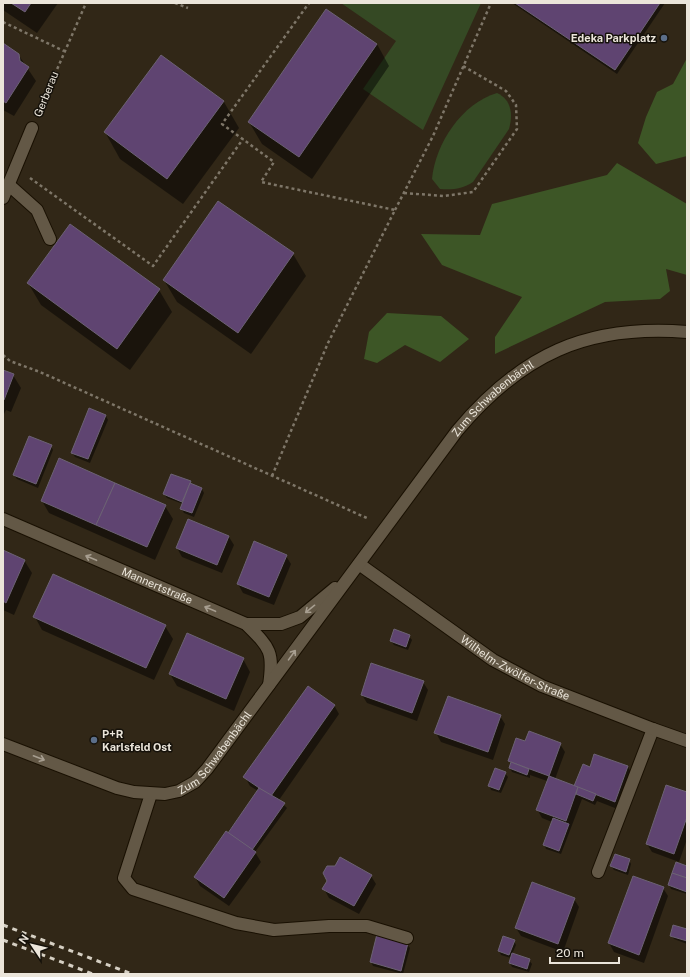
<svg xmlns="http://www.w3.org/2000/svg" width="690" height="977" font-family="'Public Sans',sans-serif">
<rect width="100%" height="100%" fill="#312717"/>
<g fill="#354924">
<polygon points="341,3 481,3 423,130 363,89 396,41"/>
<path d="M497 93C512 100 513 115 509 129L473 182C462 189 453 190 440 189L432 179C435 144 462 103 497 93Z"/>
</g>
<g fill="#3d5626">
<polygon points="687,58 687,156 656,164 638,143 646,117 657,92 673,84"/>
<polygon points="617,163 687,204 687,275 666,269 670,291 660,299 605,302 495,354 495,337 522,297 442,265 421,234 480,235 492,204 607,175"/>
<polygon points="387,313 441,316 469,339 440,362 405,345 377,363 364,359 369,332"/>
</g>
<g fill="#0007">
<polygon points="3,3 58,3 37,33 3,10"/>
<polygon points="512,3 665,3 617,74"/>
<polygon points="3,44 18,54 36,81 14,116 3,110"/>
<polygon points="377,44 389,66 312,179 262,144 249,122"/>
<polygon points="161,56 224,102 239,128 183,204 120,159 105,132"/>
<polygon points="218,202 293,254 306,276 251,354 177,302 164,280"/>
<polygon points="28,283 159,290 172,312 130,370 41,305"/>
<polygon points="3,371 13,375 21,388 11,412 6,410 3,416"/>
<polygon points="106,416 108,420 90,463 75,457 72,453"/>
<polygon points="51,446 53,450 38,488 17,479 14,475"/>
<polygon points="190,482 191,485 202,489 204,493 194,517 184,513 181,508 183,504 167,498 164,494"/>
<polygon points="42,501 165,506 173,519 155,560 49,513"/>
<polygon points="188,520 229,537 234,545 222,573 182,557 177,548"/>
<polygon points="3,551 24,560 32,573 14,615 3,610"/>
<polygon points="286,556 291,564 274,605 243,593 238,584"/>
<polygon points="35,617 165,626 173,639 154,680 42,630"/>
<polygon points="409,636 412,640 408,650 394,645 391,641"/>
<polygon points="243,659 250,672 234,711 177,686 170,674"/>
<polygon points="423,682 428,690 417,721 367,703 362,695"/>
<polygon points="334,705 339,714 279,800 287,808 255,852 261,862 229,906 200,886 195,877 258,791 250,786 245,777"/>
<polygon points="500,716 505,724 493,760 441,742 436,733"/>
<polygon points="525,742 560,744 565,752 555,779 575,787 590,769 595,755 628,767 633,776 620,810 597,801 595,805 582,799 561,854 546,849 544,844 552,822 542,818 537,809 547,781 530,775 530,778 512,772 510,768 511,764 509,761"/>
<polygon points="505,773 508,777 501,793 491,790 489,785"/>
<polygon points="687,793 687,839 679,862 652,852 647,844"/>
<polygon points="629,860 631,864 628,875 614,870 611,866"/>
<polygon points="687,867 687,894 671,889 669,885"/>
<polygon points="371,876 376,884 359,914 329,898 324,889"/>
<polygon points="663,888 668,896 644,963 614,952 609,943"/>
<polygon points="574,899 579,907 563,952 521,936 516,928"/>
<polygon points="687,930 687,944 674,939 671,935"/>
<polygon points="514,941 516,945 512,954 529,960 532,964 529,972 512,967 510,963 511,958 501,955 499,951"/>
<polygon points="407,944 410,948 403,974 373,966 371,962"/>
</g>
<g fill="#5f4471" stroke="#6c6274">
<polygon points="11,3 31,3 25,12"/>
<polygon points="515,3 660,3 615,70"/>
<polygon points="326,9 377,44 299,157 248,122"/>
<polygon points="3,43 19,54 20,61 29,67 6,103 3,101"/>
<polygon points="161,55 224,101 167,179 104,132"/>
<polygon points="218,201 294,253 238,333 163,280"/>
<polygon points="70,224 160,289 117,349 27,283"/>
<polygon points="3,370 14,374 4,400 3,400"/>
<polygon points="89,408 106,415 88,459 71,453"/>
<polygon points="29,436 52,445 36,484 13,475"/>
<polygon points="59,458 115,483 96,525 41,501"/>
<polygon points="171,474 191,481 182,502 163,494"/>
<polygon points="115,483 166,505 147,547 96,525"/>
<polygon points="190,483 202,488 192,513 180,509"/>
<polygon points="188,519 229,536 217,565 176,548"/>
<polygon points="254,541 287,555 269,597 237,584"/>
<polygon points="3,550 25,560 6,603 3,601"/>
<polygon points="53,574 166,625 146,668 33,617"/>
<polygon points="394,629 410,635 406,647 390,641"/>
<polygon points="187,633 244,658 226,699 169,674"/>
<polygon points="371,663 424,681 412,713 361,695"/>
<polygon points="308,686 335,705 271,796 243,777"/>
<polygon points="448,696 501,715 488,752 434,733"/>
<polygon points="529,731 561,743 549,776 508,761 516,738 525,741"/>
<polygon points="594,754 628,766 615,802 574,786 583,764 590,767"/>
<polygon points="511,762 529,769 527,775 509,768"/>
<polygon points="495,768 506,772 499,790 488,786"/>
<polygon points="549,776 578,787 566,821 536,810"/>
<polygon points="666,785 687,792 687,817 674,854 646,844"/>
<polygon points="578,787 596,794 593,801 576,794"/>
<polygon points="259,788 285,803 252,850 228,833"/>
<polygon points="553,818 569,824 559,851 543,845"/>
<polygon points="226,831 256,852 224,898 194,877"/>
<polygon points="615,854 630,859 626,872 610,866"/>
<polygon points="340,857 372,875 354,906 322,889 327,881 323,873 327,866 335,866"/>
<polygon points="676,862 687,866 687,878 672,873"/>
<polygon points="672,873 687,878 687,892 668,885"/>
<polygon points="633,876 664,887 639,955 608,943"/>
<polygon points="532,882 575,898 558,944 515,928"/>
<polygon points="673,925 687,929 687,941 670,936"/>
<polygon points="377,934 408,943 401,971 370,962"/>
<polygon points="503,936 515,940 509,955 498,951"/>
<polygon points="512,953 530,959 527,969 509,963"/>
</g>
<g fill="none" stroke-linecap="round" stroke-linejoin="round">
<defs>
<g id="lane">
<polyline points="151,794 124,878 133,889 236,923 274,930 329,926 367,926 407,938"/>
<polyline points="598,872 653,729"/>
</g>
<g id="street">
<polyline points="9,185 37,210 50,239"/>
<polyline points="3,198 32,128"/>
<path id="s1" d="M359 564 493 660 542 686 653 729 687 741"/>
</g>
<g id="secondary">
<path id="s2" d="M3 519 246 624C270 648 274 651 269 685"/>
<polyline points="246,624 281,624 300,617 335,588"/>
<path id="s3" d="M3 744 117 788 134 792 165 794 179 791 195 782 207 769 457 431C521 355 586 324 687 332"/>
</g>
</defs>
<use href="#lane" stroke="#191002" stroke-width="14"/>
<use href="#street" stroke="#191002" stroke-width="14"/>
<use href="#secondary" stroke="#191002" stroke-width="14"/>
<g stroke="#7e7668" stroke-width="2.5" stroke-dasharray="3 3" stroke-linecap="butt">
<polyline points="175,3 188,8"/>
<polyline points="3,22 64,51"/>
<polyline points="38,113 86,3"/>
<polyline points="30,178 153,266 243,139"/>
<polyline points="404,193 444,196 473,192 517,129 516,105 506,91 463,66"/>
<polyline points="395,210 433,136 491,3"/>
<polyline points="3,355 10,361 40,372 369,519"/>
<polyline points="272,476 328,343 395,210 261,182 274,162 222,124 309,3"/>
</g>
<use href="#lane" stroke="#635846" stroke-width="12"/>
<use href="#street" stroke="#635846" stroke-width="12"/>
<use href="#secondary" stroke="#635846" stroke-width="12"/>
<g stroke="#d5cfc3" stroke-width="3" stroke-dasharray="5 5" stroke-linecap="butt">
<polyline points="3,925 132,974"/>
<polyline points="3,940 93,974"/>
</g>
</g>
<defs><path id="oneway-shaft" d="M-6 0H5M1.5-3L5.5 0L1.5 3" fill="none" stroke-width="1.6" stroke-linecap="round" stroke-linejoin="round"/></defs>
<g stroke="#a79e90">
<use href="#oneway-shaft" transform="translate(91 558) rotate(-157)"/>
<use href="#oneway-shaft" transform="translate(210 609) rotate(-157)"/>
<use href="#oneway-shaft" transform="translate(310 609) rotate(141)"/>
<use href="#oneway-shaft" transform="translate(292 655) rotate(-54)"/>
<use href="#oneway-shaft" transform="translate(39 758) rotate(21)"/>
</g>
<g fill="#5c6f8a" stroke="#15110a" stroke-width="1.5">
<circle cx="664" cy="38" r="4"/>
<circle cx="94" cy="740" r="4"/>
</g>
<g text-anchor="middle" stroke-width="3" stroke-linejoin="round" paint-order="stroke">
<g font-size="11" font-weight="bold" fill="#ebe5da" stroke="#15110a" text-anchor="end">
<text x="656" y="42">Edeka Parkplatz</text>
<text x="102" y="738" text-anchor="start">P+R<tspan x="102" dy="13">Karlsfeld Ost</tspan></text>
</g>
<g font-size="11" fill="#ebe5da" stroke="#15110a">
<text transform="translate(46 94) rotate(-68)" y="4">Gerberau</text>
<text dy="4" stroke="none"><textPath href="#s3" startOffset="690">Zum Schwabenbächl</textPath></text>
<text dy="4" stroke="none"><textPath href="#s2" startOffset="168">Mannertstraße</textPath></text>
<text dy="4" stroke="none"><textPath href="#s1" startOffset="188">Wilhelm-Zwölfer-Straße</textPath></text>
<text dy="4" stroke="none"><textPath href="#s3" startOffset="238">Zum Schwabenbächl</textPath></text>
</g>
</g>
<rect width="690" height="977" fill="none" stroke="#ebe5da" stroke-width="8"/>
<g transform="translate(32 945) rotate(305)" stroke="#15110a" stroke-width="3" paint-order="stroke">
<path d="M0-3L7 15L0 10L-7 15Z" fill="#ebe5da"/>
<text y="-6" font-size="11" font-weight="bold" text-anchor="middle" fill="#ebe5da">N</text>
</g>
<path d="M550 957v6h69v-6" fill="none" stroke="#ebe5da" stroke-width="2"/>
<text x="556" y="957" font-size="12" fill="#ebe5da" stroke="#15110a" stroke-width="3" paint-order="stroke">20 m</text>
</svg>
